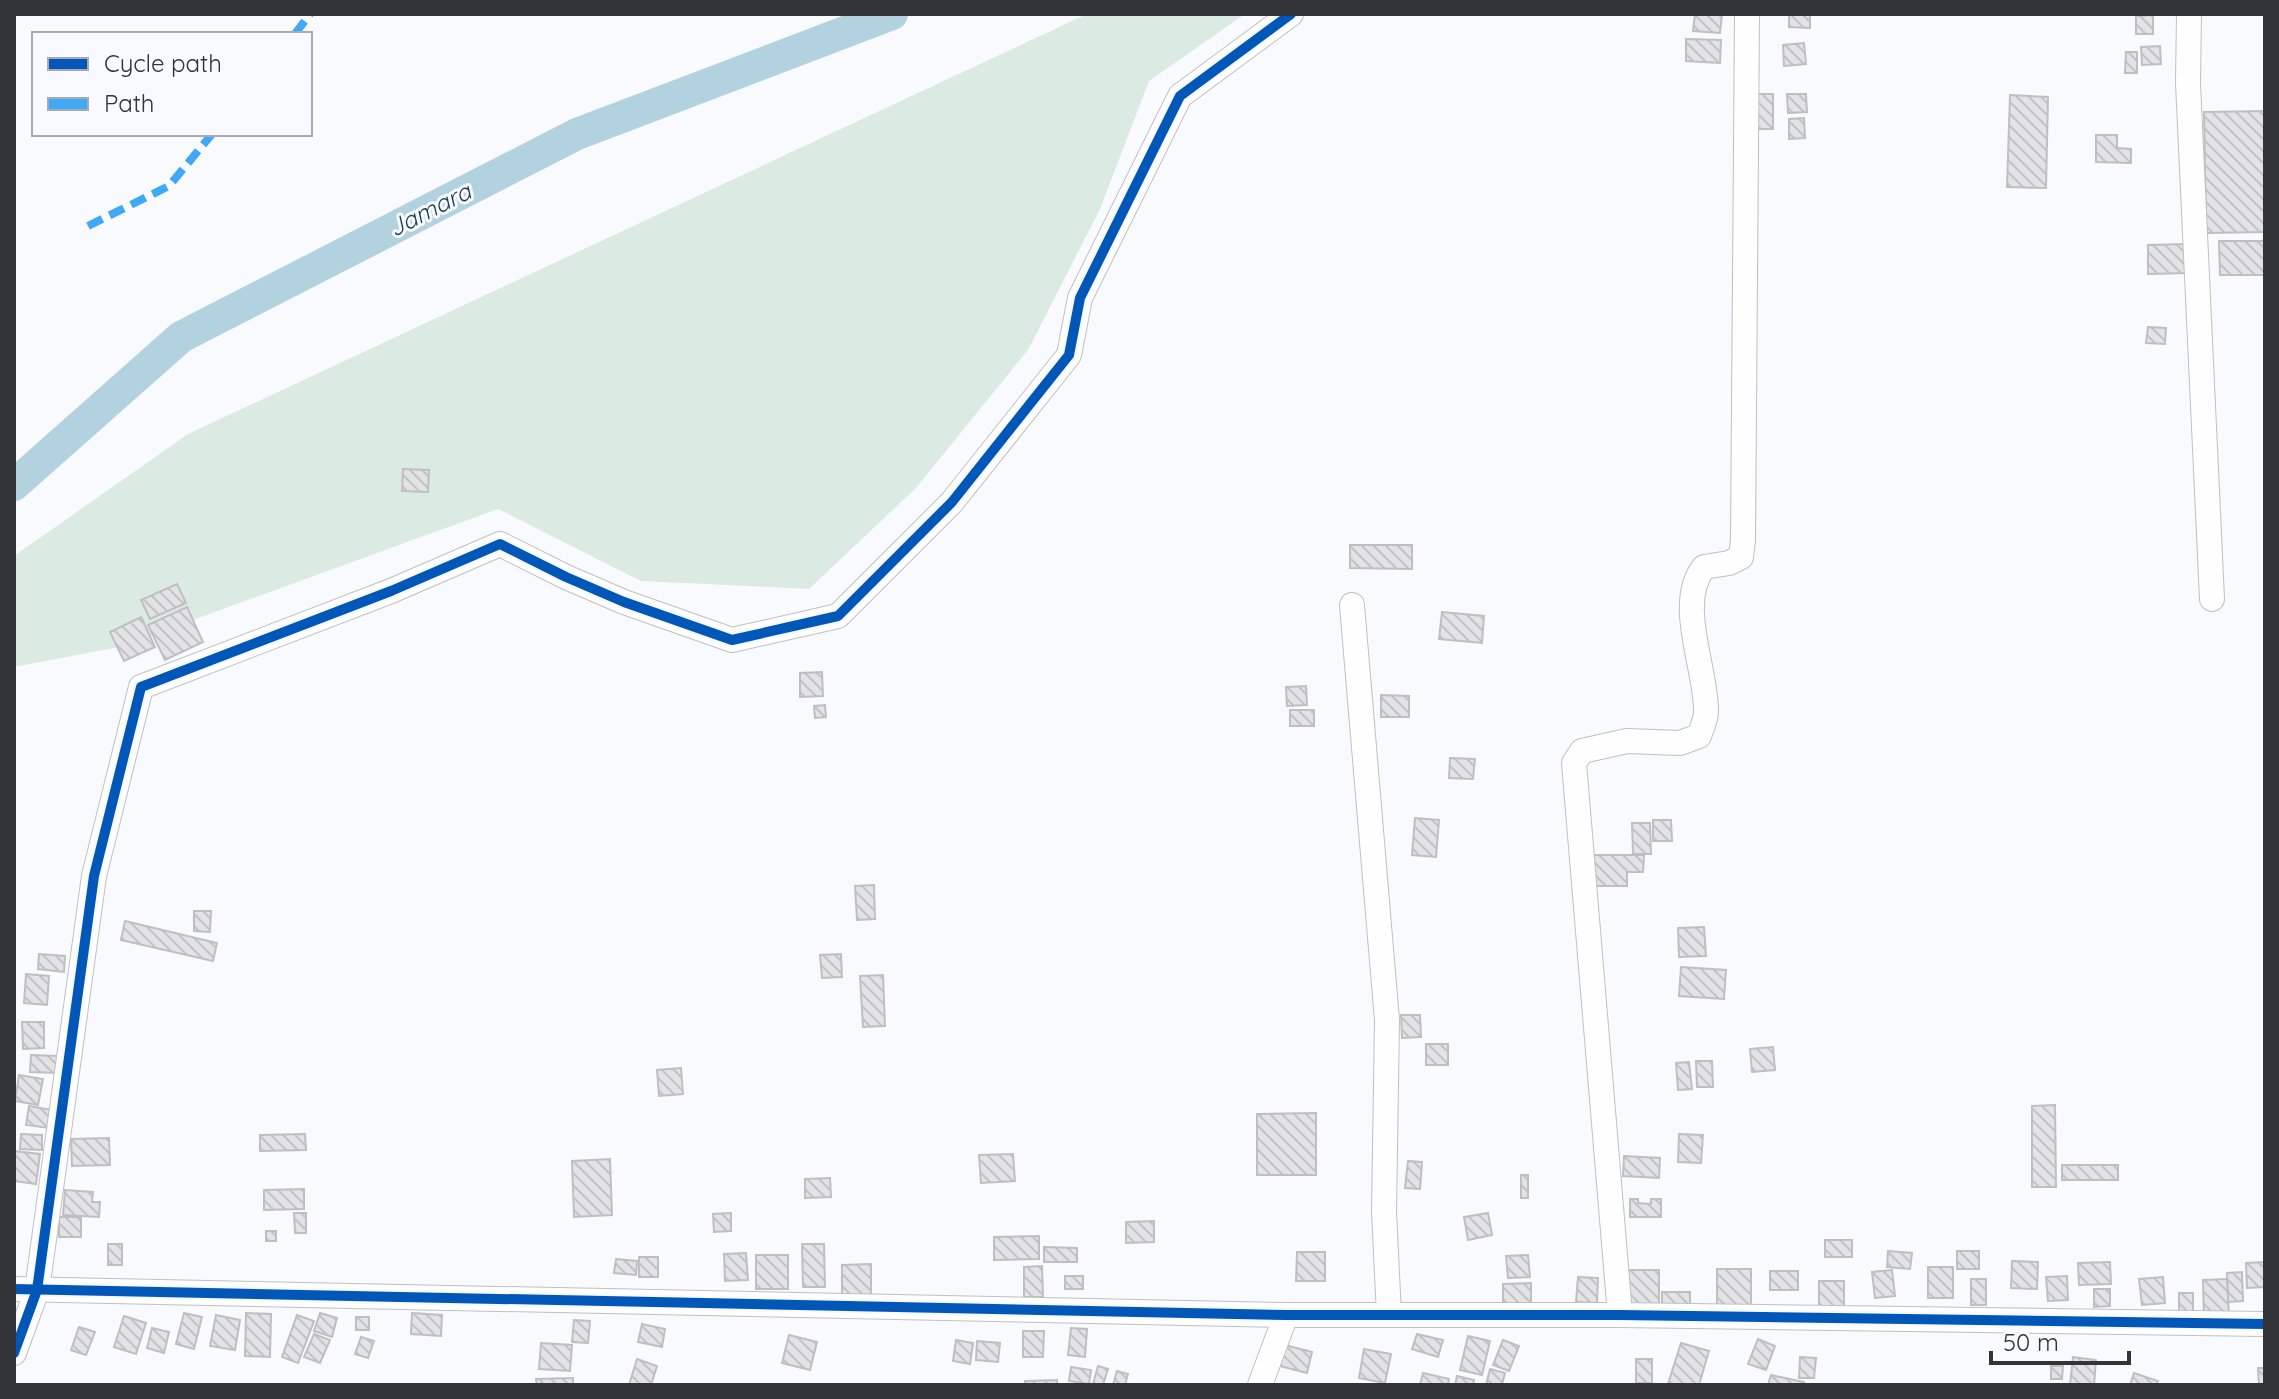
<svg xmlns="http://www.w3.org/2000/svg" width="2279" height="1399" font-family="Quicksand,sans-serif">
<defs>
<pattern id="building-back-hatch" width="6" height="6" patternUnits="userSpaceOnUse" patternTransform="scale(2)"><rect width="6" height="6" fill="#e3e3e5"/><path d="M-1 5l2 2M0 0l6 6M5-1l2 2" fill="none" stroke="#c3c3c5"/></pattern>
</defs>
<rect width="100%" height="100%" fill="#f9fafd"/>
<polygon fill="#dbebe4" points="1087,14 1245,14 1149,81 1100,209 1028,350 916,488 809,589 641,581 498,509 119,647 14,667 14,556 188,434"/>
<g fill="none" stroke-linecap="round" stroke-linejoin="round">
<polyline stroke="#b2d2e0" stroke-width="32" points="14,485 181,337 577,134 892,14"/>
</g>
<g fill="url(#building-back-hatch)" stroke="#bfbfc2" stroke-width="2">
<polygon points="1695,14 1722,14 1720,33 1693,31"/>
<polygon points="1789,14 1810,14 1810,28 1789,27"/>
<polygon points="2153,15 2153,34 2136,34 2136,16"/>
<polygon points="1686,39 1721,40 1720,63 1686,61"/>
<polygon points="1804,43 1806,64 1784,66 1783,45"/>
<polygon points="2160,46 2161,64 2142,65 2141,47"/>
<polygon points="2126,52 2137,52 2137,73 2125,73"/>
<rect x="1755" y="94" width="18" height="35"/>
<polygon points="1787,94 1806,94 1807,112 1788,113"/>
<polygon points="2010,95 2048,97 2046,188 2007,187"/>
<polygon points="2265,111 2265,232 2206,233 2204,112"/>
<polygon points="1804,118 1805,138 1789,139 1789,119"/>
<polygon points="2096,135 2117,135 2117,148 2131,149 2131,163 2096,162"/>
<polygon points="2219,241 2265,241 2265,275 2220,275"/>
<polygon points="2188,244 2188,273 2148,274 2148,245"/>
<polygon points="2148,327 2166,328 2165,344 2146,343"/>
<polygon points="403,469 429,470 428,492 402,491"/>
<polygon points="1350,545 1412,545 1412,569 1350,568"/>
<polygon points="177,584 186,603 150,619 141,600"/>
<polygon points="187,607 203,642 165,660 148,625"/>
<polygon points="1442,612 1484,616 1482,643 1439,639"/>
<polygon points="141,617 155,647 124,661 110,632"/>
<polygon points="822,672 823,696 800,697 800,673"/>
<polygon points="1306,686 1307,705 1287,706 1286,687"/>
<polygon points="1381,695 1409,696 1409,717 1381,717"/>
<polygon points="825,705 826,717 815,718 814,706"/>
<rect x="1290" y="710" width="24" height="16"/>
<polygon points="1450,758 1475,759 1473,779 1449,778"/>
<polygon points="1415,818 1439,820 1436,857 1412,855"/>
<polygon points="1653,820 1671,820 1672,841 1653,841"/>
<polygon points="1632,823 1650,823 1651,854 1633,854"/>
<polygon points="1590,855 1644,855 1643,872 1627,872 1627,886 1590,886"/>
<polygon points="874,885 875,919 857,920 855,886"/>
<polygon points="194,911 211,911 210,932 194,931"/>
<polygon points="125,921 217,943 213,961 121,940"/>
<polygon points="1704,927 1706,956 1679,957 1678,928"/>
<polygon points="39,954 65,956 64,972 38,969"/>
<polygon points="841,954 842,977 822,978 820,955"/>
<polygon points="1681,967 1726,970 1724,999 1679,996"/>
<polygon points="26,974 49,976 47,1005 24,1003"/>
<polygon points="883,975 885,1026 863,1027 860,976"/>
<polygon points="1401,1015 1420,1015 1421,1037 1402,1038"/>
<polygon points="22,1022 44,1022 44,1048 23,1049"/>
<rect x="1426" y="1044" width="22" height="21"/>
<polygon points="1773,1047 1775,1070 1752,1072 1750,1049"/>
<polygon points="31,1055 58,1056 57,1073 30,1072"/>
<polygon points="1696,1061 1712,1061 1713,1087 1697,1087"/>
<polygon points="1689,1062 1692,1089 1678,1090 1676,1063"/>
<polygon points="681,1068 683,1094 659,1096 657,1070"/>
<polygon points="19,1075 43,1079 38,1105 15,1101"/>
<polygon points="2055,1105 2056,1187 2032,1187 2032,1106"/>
<polygon points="29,1106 52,1110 49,1128 26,1125"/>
<polygon points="1316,1113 1316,1175 1257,1175 1257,1114"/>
<polygon points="21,1134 42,1135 42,1150 20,1149"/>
<polygon points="305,1134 306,1150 260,1151 260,1135"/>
<polygon points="1679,1134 1703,1135 1701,1163 1678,1162"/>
<polygon points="109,1138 110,1165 72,1166 71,1139"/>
<polygon points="14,1151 40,1154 36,1184 14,1181"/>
<polygon points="1013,1154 1015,1181 981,1183 979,1155"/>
<polygon points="1624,1156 1660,1158 1659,1178 1623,1176"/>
<polygon points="610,1159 612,1215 574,1217 572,1161"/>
<polygon points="1408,1161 1422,1162 1420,1189 1405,1188"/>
<rect x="2062" y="1165" width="56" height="15"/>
<rect x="1521" y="1175" width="7" height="23"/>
<polygon points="830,1178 831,1197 805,1198 805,1179"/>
<polygon points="304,1189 304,1209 264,1210 264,1190"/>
<polygon points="65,1190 93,1192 92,1202 100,1202 99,1217 63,1215"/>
<polygon points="1630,1199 1638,1199 1638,1203 1651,1204 1651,1199 1661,1199 1661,1217 1630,1217"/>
<polygon points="294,1213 306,1213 306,1233 295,1233"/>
<polygon points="731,1213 731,1231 714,1232 713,1214"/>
<polygon points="1488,1213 1492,1235 1468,1240 1464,1217"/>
<rect x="59" y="1217" width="22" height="20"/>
<polygon points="1154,1221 1154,1242 1126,1243 1126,1222"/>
<rect x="266" y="1231" width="10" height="10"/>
<polygon points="1039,1236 1039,1259 994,1260 994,1237"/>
<rect x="1825" y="1240" width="27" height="17"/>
<rect x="108" y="1244" width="14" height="21"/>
<polygon points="802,1244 824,1244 825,1287 803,1287"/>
<polygon points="1044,1247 1077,1248 1077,1262 1044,1262"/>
<polygon points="1888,1251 1912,1253 1910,1269 1887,1267"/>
<rect x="1957" y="1251" width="22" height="18"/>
<polygon points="1297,1252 1325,1252 1325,1281 1296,1281"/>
<polygon points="746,1253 748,1280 725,1281 724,1254"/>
<rect x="756" y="1255" width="32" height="34"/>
<polygon points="1528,1255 1530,1277 1508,1278 1506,1256"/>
<rect x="639" y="1257" width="19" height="20"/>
<polygon points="616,1259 637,1261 636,1275 614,1273"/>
<polygon points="2012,1261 2038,1262 2037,1289 2011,1288"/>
<polygon points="2110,1262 2111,1284 2079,1285 2078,1263"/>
<polygon points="2265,1262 2265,1287 2247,1288 2246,1263"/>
<polygon points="871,1264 871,1295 842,1295 842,1265"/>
<polygon points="1042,1266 1043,1297 1024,1297 1024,1267"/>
<rect x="1928" y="1267" width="25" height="31"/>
<rect x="1717" y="1269" width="34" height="39"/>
<rect x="1626" y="1270" width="33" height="38"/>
<polygon points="1892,1270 1895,1296 1875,1298 1872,1272"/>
<rect x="1770" y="1271" width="28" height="19"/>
<polygon points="2242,1272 2243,1301 2228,1302 2227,1273"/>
<rect x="1065" y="1276" width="18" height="13"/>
<polygon points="2067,1276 2068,1300 2048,1301 2046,1277"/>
<polygon points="1578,1277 1598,1278 1597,1303 1576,1302"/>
<polygon points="2163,1277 2165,1303 2142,1305 2139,1279"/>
<rect x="1971" y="1279" width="15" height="26"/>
<polygon points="2227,1279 2229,1316 2204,1317 2203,1280"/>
<rect x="1819" y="1281" width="25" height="25"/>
<polygon points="1531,1283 1531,1309 1503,1310 1503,1284"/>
<polygon points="2094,1289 2110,1289 2110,1306 2094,1307"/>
<rect x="1662" y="1292" width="28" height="16"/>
<rect x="2179" y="1293" width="14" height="24"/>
<polygon points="184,1313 202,1317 194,1349 176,1344"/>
<polygon points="246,1313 271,1314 270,1357 245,1356"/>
<polygon points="320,1313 337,1318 332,1337 314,1331"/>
<polygon points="412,1313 442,1315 441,1336 411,1334"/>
<polygon points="216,1315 240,1320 235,1350 210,1346"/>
<polygon points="297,1315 314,1321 298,1363 282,1357"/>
<polygon points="124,1316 146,1323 136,1354 114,1347"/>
<rect x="356" y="1317" width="13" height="13"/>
<polygon points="574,1320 590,1321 588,1343 572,1342"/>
<polygon points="642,1324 665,1329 662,1347 638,1342"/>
<polygon points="79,1327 95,1332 86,1355 71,1350"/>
<polygon points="152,1328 169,1332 164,1353 147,1348"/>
<polygon points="1071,1328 1087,1329 1085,1357 1068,1355"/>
<polygon points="1023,1331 1044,1331 1043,1357 1023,1357"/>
<polygon points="314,1334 330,1340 320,1363 304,1357"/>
<polygon points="1417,1334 1443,1340 1438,1357 1412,1349"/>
<polygon points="789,1335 817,1342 810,1370 782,1363"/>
<polygon points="1468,1336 1490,1341 1482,1375 1460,1370"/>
<polygon points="361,1337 374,1341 368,1358 355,1354"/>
<polygon points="1758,1339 1775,1346 1766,1370 1748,1364"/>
<polygon points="956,1340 973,1343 970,1364 953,1361"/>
<polygon points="1503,1340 1519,1346 1509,1371 1493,1365"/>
<polygon points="977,1341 1000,1343 998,1362 976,1360"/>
<polygon points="541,1343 572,1345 570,1371 539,1369"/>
<polygon points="1681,1343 1709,1351 1699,1385 1668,1384"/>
<polygon points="1285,1345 1312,1352 1307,1373 1280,1366"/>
<polygon points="1364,1349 1391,1354 1385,1383 1359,1378"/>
<polygon points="1800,1357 1816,1358 1814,1378 1799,1378"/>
<polygon points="2073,1357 2096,1360 2094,1385 2070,1385"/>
<polygon points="637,1359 657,1366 651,1385 629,1385"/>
<rect x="1636" y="1359" width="16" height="24"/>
<polygon points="1098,1366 1108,1369 1103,1385 1093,1384"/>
<polygon points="2051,1366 2063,1366 2062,1379 2051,1379"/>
<polygon points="1071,1367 1091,1370 1089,1384 1069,1381"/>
<polygon points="2258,1368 2265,1368 2265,1384 2259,1385"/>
<polygon points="1490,1369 1505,1373 1502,1385 1486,1385"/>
<polygon points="1117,1371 1128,1374 1125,1385 1113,1385"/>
<polygon points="1423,1373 1449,1379 1448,1385 1420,1385"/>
<polygon points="2134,1373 2158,1381 2156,1385 2130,1385"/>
<polygon points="1771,1375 1804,1382 1804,1385 1768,1385"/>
<polygon points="1457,1376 1474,1380 1473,1385 1455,1385"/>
<polygon points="573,1378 573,1385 537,1385 536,1379"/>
<polygon points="1057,1380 1057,1385 1025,1385 1025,1381"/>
</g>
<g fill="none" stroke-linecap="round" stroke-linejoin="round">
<defs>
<g id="minor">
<polyline points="2189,14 2188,83 2212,599"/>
<polyline points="1352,605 1387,1020 1384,1212 1389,1315"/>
<polyline points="14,1289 1286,1315 1620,1315 2265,1324"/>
<path d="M1620 1315 1574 763 1582 751 1627 741 1680 743 1699 736C1702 728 1706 719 1706 712 1707 670 1675 603 1704 567L1729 563 1741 557 1743 540 1747 14"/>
<polyline points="14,1353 37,1290 94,876 141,687 391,591 500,544 566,577 624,602 732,640 838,616 952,502 1069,355 1080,298 1180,96 1291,14"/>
<polyline points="1260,1385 1286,1315"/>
</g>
</defs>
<use href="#minor" stroke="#bfc0c3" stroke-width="26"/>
<use href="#minor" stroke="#fefeff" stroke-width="24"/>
<g stroke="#3fa9f5" stroke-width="8" stroke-dasharray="16 8" stroke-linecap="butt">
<polyline points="295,34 310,14"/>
<polyline points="88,226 169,186 212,134"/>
</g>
<defs>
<g id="cycleway">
<polyline points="14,1289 1286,1315 1620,1315 2265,1324"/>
<polyline points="14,1353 37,1290 94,876 141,687 391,591 500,544 566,577 624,602 732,640 838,616 952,502 1069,355 1080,298 1180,96 1291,14"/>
</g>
</defs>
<use href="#cycleway" stroke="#f8f9fe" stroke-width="15"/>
<use href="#cycleway" stroke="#0057b8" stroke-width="10"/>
</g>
<g text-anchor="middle" stroke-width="6" stroke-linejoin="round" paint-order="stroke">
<g font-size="24" font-style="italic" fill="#163f4d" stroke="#f8f9fe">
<text transform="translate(430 210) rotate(-27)" y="8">Jamara</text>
</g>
</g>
<rect width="2279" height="1399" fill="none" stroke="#333437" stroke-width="32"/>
<rect x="32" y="32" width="280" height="104" fill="#f8f9fe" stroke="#a9aaae" stroke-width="2"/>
<rect x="48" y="58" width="40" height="12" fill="#0057b8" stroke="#a9aaae" stroke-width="2"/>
<text x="104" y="72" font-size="24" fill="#333437">Cycle path</text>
<rect x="48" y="98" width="40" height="12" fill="#3fa9f5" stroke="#a9aaae" stroke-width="2"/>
<text x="104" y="112" font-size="24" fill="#333437">Path</text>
<path d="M1991 1351v12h138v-12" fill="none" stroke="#333437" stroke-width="4"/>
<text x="2003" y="1351" font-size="24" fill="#333437" stroke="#f8f9fe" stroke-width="6" paint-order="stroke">50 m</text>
</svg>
